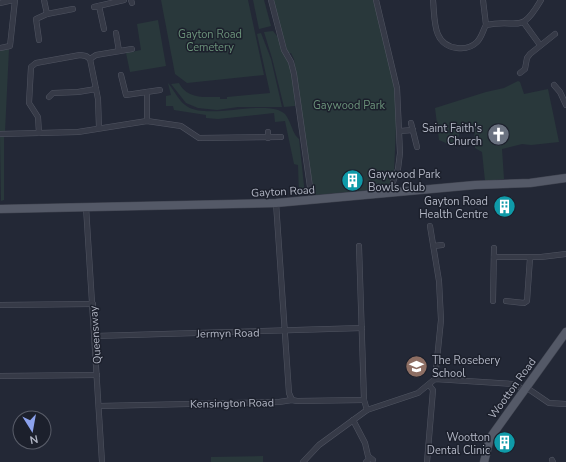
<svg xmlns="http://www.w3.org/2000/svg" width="566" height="462" font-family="'Nunito Sans',sans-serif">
<rect width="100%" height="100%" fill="#232836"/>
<g fill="#29383b">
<polygon points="161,0 248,0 264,75 187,83 175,74"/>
<polygon points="253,0 264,0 271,26 259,29"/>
<polygon points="272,0 373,0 385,40 397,102 394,173 391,188 315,195 306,153 294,59 291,53 288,53"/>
<polygon points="158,20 166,66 130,72 126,53 141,50 137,24"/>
<polygon points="273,31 277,36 293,74 295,106 284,107 272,58 264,32"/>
<path d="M261 33 271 59 282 107H238L217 110 198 108 186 103 171 84 179 83C187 99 204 97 220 97V99H227V97L270 93 257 34Z"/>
<polygon points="9,49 5,132 0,132 0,50"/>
<polygon points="518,81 520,82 524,94 548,89 559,142 531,145 522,144 502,149 504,179 485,181 482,152 475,148 474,124 470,131 460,132 455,147 439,140 435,108 486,92 504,88"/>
<path d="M168 83C174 90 179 102 188 107 211 120 268 98 285 114 290 120 292 130 296 136L299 139 305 195H299L298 165 294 164 285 121 275 122 274 113 218 119 206 118V115L174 110 173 106H166V96L171 95Z"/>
<polygon points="4,136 4,200 1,201 0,137"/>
<polygon points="263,456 263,462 211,462 211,457"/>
</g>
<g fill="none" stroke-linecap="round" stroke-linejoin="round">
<defs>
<g id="street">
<polyline points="44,0 47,14"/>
<polyline points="131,0 132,3"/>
<polyline points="271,0 284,50 291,62 294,74 312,201"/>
<polyline points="376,0 397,88 400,153 398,169 393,182 394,193"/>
<path d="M433 0C435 19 432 45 457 48 465 49 472 47 477 42 482 37 483 30 486 25 519 18 520 36 541 0"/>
<polyline points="483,0 486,25"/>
<polyline points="0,3 13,0"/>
<polyline points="99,6 104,29"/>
<polyline points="94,7 124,0"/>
<polyline points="524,23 540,45"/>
<polyline points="116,33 119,51"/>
<polyline points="39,40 36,19 47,14 73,9"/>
<polyline points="0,48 10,46 15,0"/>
<polyline points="90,59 96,55 132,49"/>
<polyline points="520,73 525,69 527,58 530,54 555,34"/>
<polyline points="121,75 126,95 160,90"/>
<polyline points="554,85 560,92 566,105"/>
<polyline points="147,92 147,121"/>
<polyline points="49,97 53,93 78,92 96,89"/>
<polyline points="411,123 417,147"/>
<polyline points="400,131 413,130"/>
<polyline points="268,132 268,138"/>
<polyline points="39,133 38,117 29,103 31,67 36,63 80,55 86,56 90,59 98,99 99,128"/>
<polyline points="0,134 78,132 147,121 181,126 199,138 281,137"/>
<polyline points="276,203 289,393 292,400"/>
<polyline points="86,207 102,462"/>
<polyline points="430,226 439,281 441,320 435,379"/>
<polyline points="359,246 364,400 367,410"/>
<polyline points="434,246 442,245"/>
<polyline points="494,257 541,257 566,254"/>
<polyline points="493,301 494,248"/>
<polyline points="506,301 524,303 527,301 530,258"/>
<polyline points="0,305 93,304"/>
<polyline points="95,336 362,328"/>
<polyline points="0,376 97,375"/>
<polyline points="527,388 549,403 566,404"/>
<polyline points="99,406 279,402 292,400 297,401 364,400"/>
<polyline points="353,420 365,443 368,456 373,460"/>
<polyline points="552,460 553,462"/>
<polyline points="303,462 319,445 367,410 418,393 435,379 513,384 525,390"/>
<polyline points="366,462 370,458"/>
<polyline points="427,462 433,390 429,385"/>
</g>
<g id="primary">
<polyline points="0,209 276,203 475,185 530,183 566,178"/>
<polyline points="484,462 490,438 566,332"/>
</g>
</defs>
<use href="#street" stroke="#515562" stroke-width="6"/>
<use href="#primary" stroke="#404450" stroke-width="9"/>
<use href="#street" stroke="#363a47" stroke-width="5"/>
<use href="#primary" stroke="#545967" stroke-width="8"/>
</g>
<defs>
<symbol id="church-disc" viewBox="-11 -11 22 22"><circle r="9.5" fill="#6b7280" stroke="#1c202c"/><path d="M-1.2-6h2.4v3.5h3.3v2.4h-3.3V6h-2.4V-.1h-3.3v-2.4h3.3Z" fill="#fff"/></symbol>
<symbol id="building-disc" viewBox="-11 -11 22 22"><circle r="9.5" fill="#0f9aa8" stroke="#1c202c"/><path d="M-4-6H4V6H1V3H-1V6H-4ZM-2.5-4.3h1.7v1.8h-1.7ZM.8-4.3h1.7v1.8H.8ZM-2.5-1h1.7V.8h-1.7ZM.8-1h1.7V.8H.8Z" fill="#fff"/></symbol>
<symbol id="school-disc" viewBox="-11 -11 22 22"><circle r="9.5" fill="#8d6e63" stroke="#1c202c"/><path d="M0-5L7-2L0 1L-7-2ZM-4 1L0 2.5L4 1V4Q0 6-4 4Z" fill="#fff"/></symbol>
</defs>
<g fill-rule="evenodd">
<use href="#church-disc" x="486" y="122" width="25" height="25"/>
<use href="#building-disc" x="340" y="168" width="25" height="25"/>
<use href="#building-disc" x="492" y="194" width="25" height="25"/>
<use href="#school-disc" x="404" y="354" width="25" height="25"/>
<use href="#building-disc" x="492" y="430" width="25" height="25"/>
</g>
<g text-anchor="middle" stroke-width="3" stroke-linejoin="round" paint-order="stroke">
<g font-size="11" fill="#6b927a" stroke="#1c202c">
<text x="210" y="38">Gayton Road<tspan x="210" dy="13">Cemetery</tspan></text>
<text x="349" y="109">Gaywood Park</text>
</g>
<g font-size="11" fill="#b1b5c3" stroke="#1c202c" text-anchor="end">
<text x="482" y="132">Saint Faith's<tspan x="482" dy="13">Church</tspan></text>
<text x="368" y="178" text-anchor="start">Gaywood Park<tspan x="368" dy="13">Bowls Club</tspan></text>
<text x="488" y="205">Gayton Road<tspan x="488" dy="13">Health Centre</tspan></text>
<text x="432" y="364" text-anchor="start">The Rosebery<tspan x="432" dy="13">School</tspan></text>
<text x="490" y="441">Wootton<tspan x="490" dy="13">Dental Clinic</tspan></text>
</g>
<g font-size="11" fill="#b1b5c3" stroke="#1c202c">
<text transform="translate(283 191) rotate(-3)" y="4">Gayton Road</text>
<text transform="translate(228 333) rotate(-1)" y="4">Jermyn Road</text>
<text transform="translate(95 335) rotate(-94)" y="4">Queensway</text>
<text transform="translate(512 388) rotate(-54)" y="4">Wootton Road</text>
<text transform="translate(232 403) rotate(-1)" y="4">Kensington Road</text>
</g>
</g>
<g transform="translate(32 430) rotate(169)"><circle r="19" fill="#1c202c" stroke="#585c68"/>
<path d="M0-3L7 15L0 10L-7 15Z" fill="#8ca2ed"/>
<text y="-6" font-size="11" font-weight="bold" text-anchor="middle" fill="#b1b5c3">N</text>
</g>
</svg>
